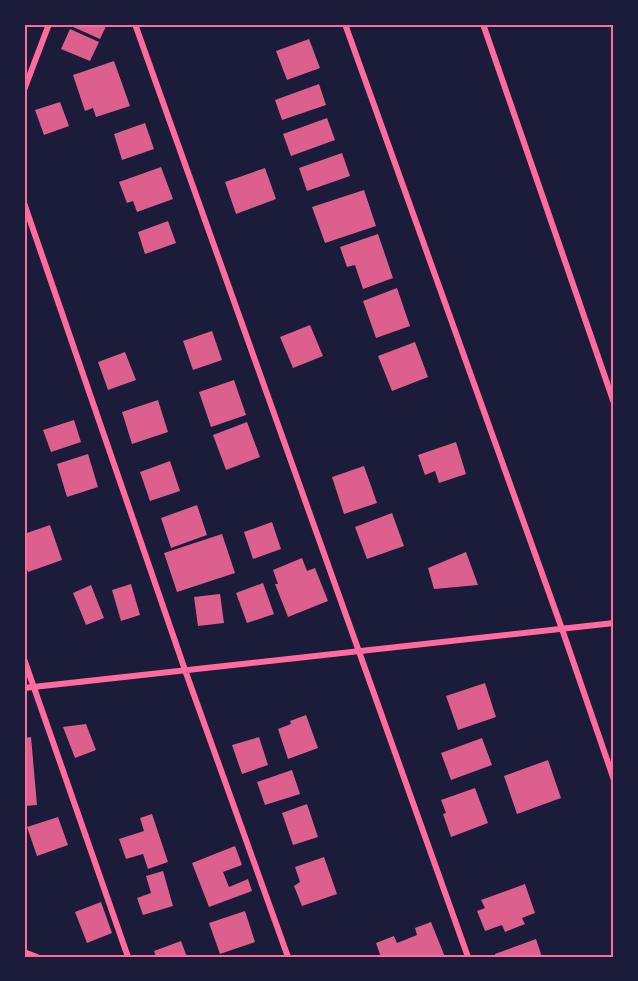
<svg xmlns="http://www.w3.org/2000/svg" width="638" height="981" font-family="Literata,serif">
<rect width="100%" height="100%" fill="#1b1b3a"/>
<g fill="#dd5f8e">
<polygon points="72,24 107,24 100,39 71,26"/>
<polygon points="70,29 99,42 90,61 61,49"/>
<polygon points="309,39 320,68 287,80 276,51"/>
<polygon points="114,61 130,106 96,117 93,108 85,111 73,75"/>
<polygon points="319,84 326,105 282,120 275,100"/>
<polygon points="60,102 69,126 44,135 35,110"/>
<polygon points="327,118 335,140 291,156 283,134"/>
<polygon points="145,123 154,149 122,160 114,134"/>
<polygon points="342,153 350,176 307,191 299,168"/>
<polygon points="161,167 173,199 137,212 133,201 127,203 119,182"/>
<polygon points="265,168 276,199 236,214 225,182"/>
<polygon points="364,190 376,226 325,243 312,207"/>
<polygon points="168,221 176,243 145,254 138,232"/>
<polygon points="378,234 393,278 363,289 355,265 347,267 340,247"/>
<polygon points="397,288 410,326 376,338 363,301"/>
<polygon points="310,325 323,356 293,368 280,337"/>
<polygon points="212,331 222,360 193,370 183,341"/>
<polygon points="415,342 428,377 392,391 378,356"/>
<polygon points="125,352 136,380 108,390 98,362"/>
<polygon points="234,380 246,415 211,427 199,392"/>
<polygon points="158,400 168,432 132,444 122,412"/>
<polygon points="74,420 81,442 51,452 43,430"/>
<polygon points="247,422 260,457 226,470 213,435"/>
<polygon points="456,442 466,474 439,483 435,471 425,475 418,455"/>
<polygon points="88,454 98,487 67,497 57,464"/>
<polygon points="170,461 180,491 150,501 140,472"/>
<polygon points="364,466 377,503 344,514 332,477"/>
<polygon points="197,505 207,535 171,548 161,518"/>
<polygon points="392,513 404,546 367,559 355,527"/>
<polygon points="272,522 281,549 253,559 244,532"/>
<polygon points="50,525 62,560 28,572 24,562 24,534"/>
<polygon points="222,534 235,573 177,592 164,553"/>
<polygon points="466,552 478,585 434,589 428,568"/>
<polygon points="302,558 307,571 315,568 328,601 288,617 275,584 278,584 273,570"/>
<polygon points="263,583 274,614 247,623 236,593"/>
<polygon points="131,584 140,615 121,621 112,590"/>
<polygon points="91,585 104,618 86,625 73,593"/>
<polygon points="220,594 224,623 198,626 194,597"/>
<polygon points="485,683 496,717 458,730 446,696"/>
<polygon points="306,715 318,748 288,759 278,729 291,724 290,721"/>
<polygon points="86,724 96,750 75,758 63,727"/>
<polygon points="31,737 37,805 24,806 24,738"/>
<polygon points="259,737 268,765 242,774 232,745"/>
<polygon points="482,738 492,765 451,780 441,753"/>
<polygon points="548,760 561,798 517,814 504,776"/>
<polygon points="292,770 300,794 265,805 257,782"/>
<polygon points="475,788 488,823 451,837 443,814 446,813 441,800"/>
<polygon points="307,804 318,837 293,845 282,813"/>
<polygon points="152,814 168,862 148,869 143,854 126,859 119,839 144,831 140,818"/>
<polygon points="58,817 68,845 37,856 27,827"/>
<polygon points="235,846 242,865 223,872 229,887 248,879 252,891 209,907 192,863"/>
<polygon points="324,857 337,894 302,906 294,886 300,882 295,867"/>
<polygon points="163,871 173,906 143,915 137,898 151,893 146,876"/>
<polygon points="525,884 535,913 522,918 525,924 505,932 502,925 485,931 477,911 485,908 481,900"/>
<polygon points="101,902 112,933 87,943 75,912"/>
<polygon points="245,911 255,942 220,954 209,923"/>
<polygon points="431,922 445,957 381,957 376,943 394,936 397,943 417,935 415,928"/>
<polygon points="536,939 542,957 496,957 495,954"/>
<polygon points="181,941 187,957 156,957 154,951"/>
</g>
<g fill="none" stroke-linecap="round" stroke-linejoin="round">
<g stroke="#ff6b9d" stroke-width="6">
<polyline points="135,24 468,957"/>
<polyline points="345,24 562,629 614,780"/>
<polyline points="483,24 614,403"/>
<polyline points="24,90 49,24"/>
<polyline points="24,203 185,670 288,957"/>
<polyline points="24,659 128,957"/>
<polyline points="24,688 614,623"/>
<polyline points="24,952 37,957"/>
</g>
</g>
<rect width="638" height="981" fill="none" stroke="#1b1b3a" stroke-width="51"/>
<rect x="26" y="26" width="586" height="930" fill="none" stroke="#ff6b9d" stroke-width="2"/>
</svg>
